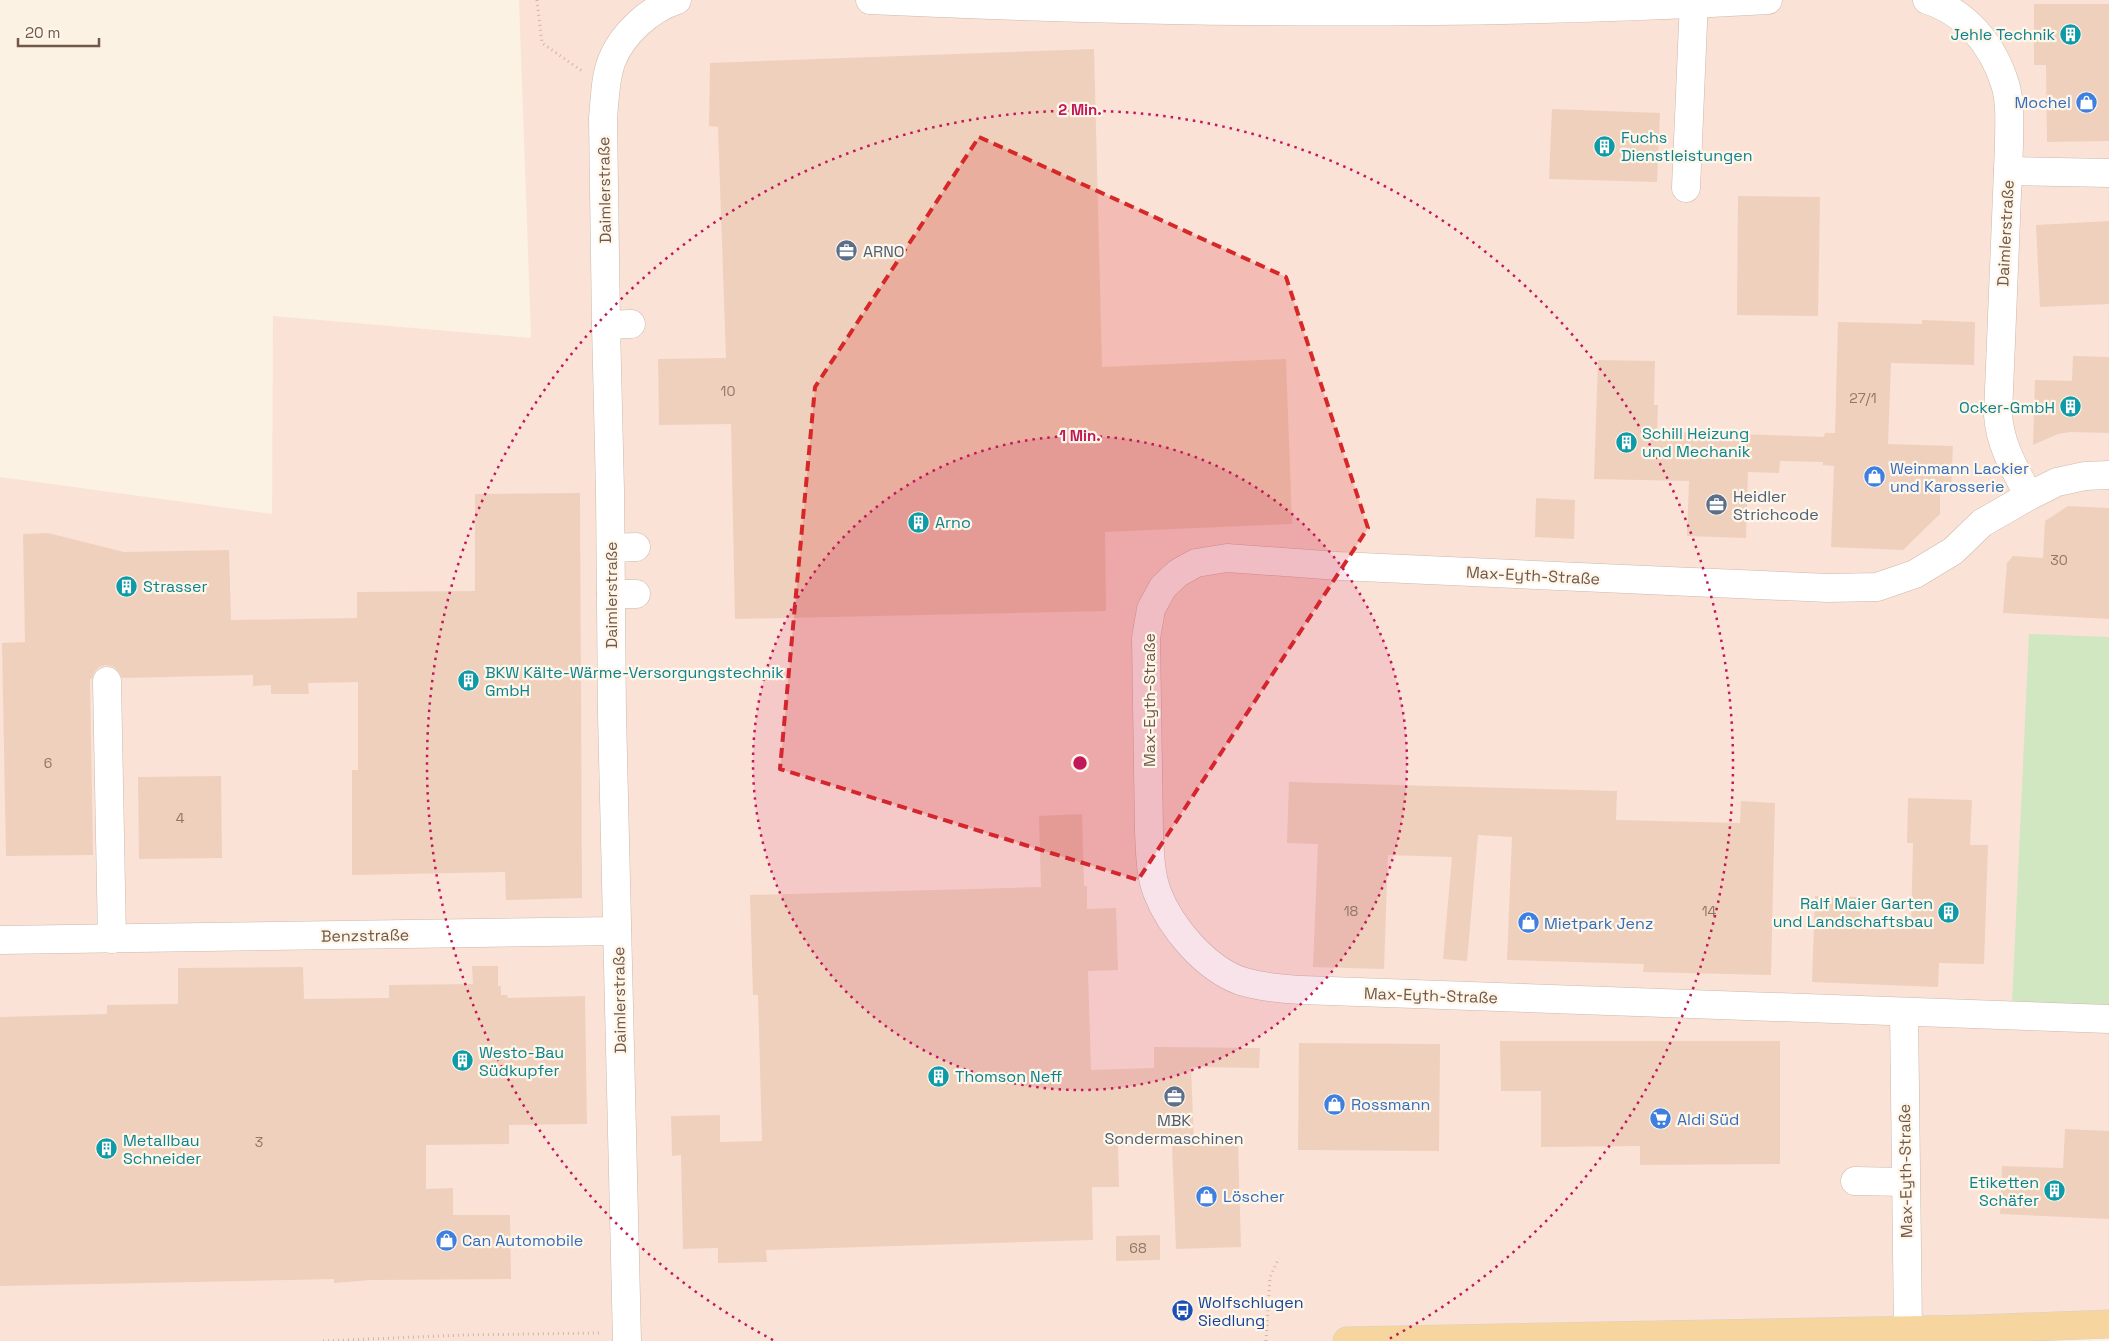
<svg xmlns="http://www.w3.org/2000/svg" width="2109" height="1341" font-family="'Space Grotesk',sans-serif">
<rect width="100%" height="100%" fill="#fbf2e3"/>
<polygon fill="#fbe2d7" points="519,0 2109,0 2109,1324 1347,1341 0,1341 0,477 272,514 273,316 531,338"/>
<polygon fill="#d1e7c2" points="2029,634 2109,637 2109,1005 2012,1003"/>
<g fill="#efd0bc">
<polygon points="2034,4 2109,4 2109,141 2047,142 2046,65 2034,65"/>
<polygon points="1094,49 1102,367 1286,359 1292,524 1105,532 1106,611 735,619 731,424 659,425 658,359 726,358 718,127 709,126 710,63"/>
<polygon points="1552,109 1660,113 1657,182 1549,179"/>
<polygon points="1738,196 1820,197 1818,316 1737,315"/>
<polygon points="2109,221 2109,304 2040,307 2036,225"/>
<polygon points="1922,320 1975,322 1974,365 1891,363 1888,444 1953,446 1951,490 1940,490 1940,514 1903,550 1831,547 1834,466 1823,465 1823,462 1780,461 1779,473 1748,472 1746,538 1687,536 1689,481 1594,479 1598,360 1655,361 1654,405 1658,405 1657,431 1824,437 1825,433 1835,433 1838,322 1922,324"/>
<polygon points="2073,356 2109,357 2109,433 2070,432 2058,434 2033,445 2035,380 2072,381"/>
<polygon points="580,493 582,898 506,900 505,872 352,875 352,770 358,770 358,682 308,683 309,694 271,694 271,685 253,686 253,675 122,678 120,673 114,667 106,665 99,667 94,673 92,679 90,679 93,855 6,856 2,643 25,642 23,534 48,533 124,552 229,550 231,620 357,618 357,592 475,591 475,494"/>
<polygon points="1536,498 1575,500 1574,539 1535,537"/>
<polygon points="2068,506 2109,508 2109,619 2003,613 2007,563 2013,556 2043,558 2045,521"/>
<polygon points="221,776 222,858 139,859 138,777"/>
<polygon points="1289,782 1617,791 1616,820 1740,823 1741,801 1775,803 1771,975 1643,972 1644,964 1507,960 1512,837 1478,835 1467,961 1443,959 1452,857 1388,855 1384,969 1313,967 1318,844 1287,843"/>
<polygon points="1908,798 1972,800 1970,845 1988,845 1984,964 1939,963 1938,987 1812,982 1815,896 1861,897 1860,927 1911,929 1913,843 1907,843"/>
<polygon points="1082,814 1084,886 1087,886 1087,909 1116,908 1118,970 1088,971 1091,1070 1154,1068 1154,1047 1260,1048 1259,1068 1191,1067 1194,1144 1238,1143 1241,1247 1176,1249 1172,1145 1118,1146 1119,1187 1092,1187 1093,1240 766,1250 767,1262 718,1263 718,1248 683,1249 681,1155 672,1156 671,1116 720,1115 720,1142 762,1141 758,995 753,995 750,895 1041,887 1039,816"/>
<polygon points="472,966 498,966 498,986 501,986 501,995 507,995 508,998 585,996 587,1124 509,1125 509,1144 426,1145 426,1189 453,1188 453,1215 510,1215 511,1279 371,1280 334,1283 334,1279 0,1286 0,1017 107,1014 107,1005 178,1004 178,968 303,967 304,999 389,998 389,985 473,984"/>
<polygon points="1500,1041 1780,1041 1780,1164 1640,1165 1640,1146 1541,1147 1541,1091 1501,1091"/>
<polygon points="1299,1043 1440,1044 1439,1151 1298,1150"/>
<polygon points="2065,1129 2109,1131 2109,1219 2000,1214 2002,1166 2063,1168"/>
<polygon points="1160,1235 1160,1260 1116,1261 1116,1236"/>
</g>
<g fill="none" stroke-linecap="round" stroke-linejoin="round">
<defs>
<g id="minor">
<path d="M870 0C1169 14 1469 17 1768 0"/>
<path d="M1927 0C1966 12 1993 45 2005 84 2011 103 2009 126 2009 145L1998 415C2000 445 2015 470 2029 496"/>
<polyline points="2008,171 2109,173"/>
<polyline points="1686,188 1694,0"/>
<polyline points="606,325 631,324"/>
<path d="M2109 475 2085 476 2057 482 2029 496 1982 523 1953 551 1915 574 1877 587 1828 588 1669 581 1339 566 1227 558 1196 563 1178 573 1163 587 1151 609 1146 638 1149 832C1150 852 1150 873 1157 892 1171 928 1205 968 1241 981 1261 987 1281 989 1302 990L2109 1019"/>
<polyline points="611,548 636,547"/>
<polyline points="611,594 636,594"/>
<polyline points="107,681 112,939"/>
<polyline points="0,940 617,931"/>
<polyline points="1904,1013 1908,1329"/>
<polyline points="1855,1181 1905,1182"/>
<path d="M627 1341 612 714 610 491 606 325 603 118C605 99 605 77 612 60 623 33 650 9 677 0"/>
</g>
<polyline id="major" points="1347,1341 1976,1329 2109,1324"/>
</defs>
<use href="#minor" stroke="#cbb9aa" stroke-width="29"/>
<use href="#major" stroke="#d7d0cc" stroke-width="29"/>
<g stroke="#d3b49f" stroke-width="3" stroke-dasharray="1 4" stroke-linecap="butt">
<polyline points="537,0 542,43 582,71"/>
<polyline points="323,1341 463,1335 600,1333"/>
<polyline points="1266,1341 1270,1277 1279,1258"/>
</g>
<use href="#minor" stroke="#fff" stroke-width="28"/>
<use href="#major" stroke="#f6d69e" stroke-width="28"/>
</g>
<path fill="#d62828" fill-opacity="0.2" stroke="#d62828" stroke-width="4" stroke-dasharray="10 6" stroke-linejoin="round" d="M979 137 1286 277 1368 528 1138 880 780 769 815 387Z"/>
<circle cx="1080" cy="763" r="327" fill="#c2185b" fill-opacity=".12"/>
<g fill="none" stroke="#c2185b" stroke-width="2.5" stroke-dasharray="2.5 5">
<circle cx="1080" cy="763" r="327"/>
<path d="M773 1340A653 653 0 1 1 1387 1340"/>
</g>
<defs>
<symbol id="building-disc" viewBox="-11 -11 22 22"><circle r="9.5" fill="#0f9aa8" stroke="#fef6e8"/><path d="M-4-6H4V6H1V3H-1V6H-4ZM-2.5-4.3h1.7v1.8h-1.7ZM.8-4.3h1.7v1.8H.8ZM-2.5-1h1.7V.8h-1.7ZM.8-1h1.7V.8H.8Z" fill="#fff"/></symbol>
<symbol id="shop-disc" viewBox="-11 -11 22 22"><circle r="9.5" fill="#3f7fe0" stroke="#fef6e8"/><path d="M-5-2.5h2.3a2.7 3.5 0 0 1 5.4 0H5L5.5 6h-11ZM-1.5-2.5h3a1.5 2.3 0 0 0-3 0Z" fill="#fff"/></symbol>
<symbol id="office-disc" viewBox="-11 -11 22 22"><circle r="9.5" fill="#5c6f8a" stroke="#fef6e8"/><path d="M-6-3h4V-5.5h4V-3h4V5H-6ZM-1-4.5V-3h2v-1.5ZM-6 0V1H6V0Z" fill="#fff"/></symbol>
<symbol id="supermarket-disc" viewBox="-11 -11 22 22"><circle r="9.5" fill="#3f7fe0" stroke="#fef6e8"/><path d="M-6-5.5h2.5l.6 2H6L4.5 2H-2.5L-4.4-4H-6ZM-1.5 3.2a1.3 1.3 0 1 0 .1 0ZM3 3.2a1.3 1.3 0 1 0 .1 0Z" fill="#fff"/></symbol>
<symbol id="bus-disc" viewBox="-11 -11 22 22"><circle r="9.5" fill="#1a4fb4" stroke="#fef6e8"/><path d="M-5-6H5V4H4V6H2V4H-2V6H-4V4H-5ZM-3.5-4V0h7V-4ZM-3.5 1.2v1.5H-2V1.2ZM2 1.2v1.5H3.5V1.2Z" fill="#fff"/></symbol>
</defs>
<g fill-rule="evenodd">
<use href="#building-disc" x="2058" y="22" width="25" height="25"/>
<use href="#shop-disc" x="2074" y="90" width="25" height="25"/>
<use href="#building-disc" x="1592" y="134" width="25" height="25"/>
<use href="#office-disc" x="834" y="238" width="25" height="25"/>
<use href="#building-disc" x="2058" y="394" width="25" height="25"/>
<use href="#building-disc" x="1614" y="430" width="25" height="25"/>
<use href="#shop-disc" x="1862" y="464" width="25" height="25"/>
<use href="#office-disc" x="1704" y="492" width="25" height="25"/>
<use href="#building-disc" x="906" y="510" width="25" height="25"/>
<use href="#building-disc" x="114" y="574" width="25" height="25"/>
<use href="#building-disc" x="456" y="668" width="25" height="25"/>
<use href="#building-disc" x="1936" y="900" width="25" height="25"/>
<use href="#shop-disc" x="1516" y="910" width="25" height="25"/>
<use href="#building-disc" x="450" y="1048" width="25" height="25"/>
<use href="#building-disc" x="926" y="1064" width="25" height="25"/>
<use href="#office-disc" x="1162" y="1084" width="25" height="25"/>
<use href="#shop-disc" x="1322" y="1092" width="25" height="25"/>
<use href="#supermarket-disc" x="1648" y="1106" width="25" height="25"/>
<use href="#building-disc" x="94" y="1136" width="25" height="25"/>
<use href="#building-disc" x="2042" y="1178" width="25" height="25"/>
<use href="#shop-disc" x="1194" y="1184" width="25" height="25"/>
<use href="#shop-disc" x="434" y="1228" width="25" height="25"/>
<use href="#bus-disc" x="1170" y="1298" width="25" height="25"/>
</g>
<g text-anchor="middle" stroke-width="4.5" stroke-linejoin="round" paint-order="stroke">
<g font-size="14" fill="#907666">
<text x="728" y="396">10</text>
<text x="1863" y="403">27/1</text>
<text x="2059" y="565">30</text>
<text x="48" y="768">6</text>
<text x="180" y="823">4</text>
<text x="1351" y="916">18</text>
<text x="1709" y="916">14</text>
<text x="259" y="1147">3</text>
<text x="1138" y="1253">68</text>
</g>
<g font-size="16" fill="#0d838f" stroke="#fef6e8" text-anchor="start">
<text x="2055" y="40" text-anchor="end">Jehle Technik</text>
<text x="1621" y="143">Fuchs<tspan x="1621" dy="18">Dienstleistungen</tspan></text>
<text x="2055" y="413" text-anchor="end">Ocker-GmbH</text>
<text x="1642" y="439">Schill Heizung<tspan x="1642" dy="18">und Mechanik</tspan></text>
<text x="935" y="528">Arno</text>
<text x="143" y="592">Strasser</text>
<text x="485" y="678">BKW Kälte-Wärme-Versorgungstechnik<tspan x="485" dy="18">GmbH</tspan></text>
<text x="1933" y="909" text-anchor="end">Ralf Maier Garten<tspan x="1933" dy="18">und Landschaftsbau</tspan></text>
<text x="479" y="1058">Westo-Bau<tspan x="479" dy="18">Südkupfer</tspan></text>
<text x="955" y="1082">Thomson Neff</text>
<text x="123" y="1146">Metallbau<tspan x="123" dy="18">Schneider</tspan></text>
<text x="2039" y="1188" text-anchor="end">Etiketten<tspan x="2039" dy="18">Schäfer</tspan></text>
</g>
<g font-size="16" fill="#366cbe" stroke="#fef6e8" text-anchor="start">
<text x="2071" y="108" text-anchor="end">Mochel</text>
<text x="1890" y="474">Weinmann Lackier<tspan x="1890" dy="18">und Karosserie</tspan></text>
<text x="1544" y="929">Mietpark Jenz</text>
<text x="1351" y="1110">Rossmann</text>
<text x="1677" y="1125">Aldi Süd</text>
<text x="1223" y="1202">Löscher</text>
<text x="462" y="1246">Can Automobile</text>
</g>
<g font-size="16" fill="#71584a" stroke="#fef6e8">
<text transform="translate(604 190) rotate(-91)" y="6">Daimlerstraße</text>
<text transform="translate(2005 233) rotate(-87)" y="6">Daimlerstraße</text>
<text transform="translate(1533 575) rotate(3)" y="6">Max-Eyth-Straße</text>
<text transform="translate(611 595) rotate(-90)" y="6">Daimlerstraße</text>
<text transform="translate(1149 700) rotate(-90)" y="6">Max-Eyth-Straße</text>
<text transform="translate(365 935) rotate(-1)" y="6">Benzstraße</text>
<text transform="translate(1431 995) rotate(2)" y="6">Max-Eyth-Straße</text>
<text transform="translate(619 1000) rotate(-91)" y="6">Daimlerstraße</text>
<text transform="translate(1905 1171) rotate(-91)" y="6">Max-Eyth-Straße</text>
</g>
<g font-size="16" fill="#4e5e75" stroke="#fef6e8" text-anchor="start">
<text x="863" y="257">ARNO</text>
<text x="1733" y="502">Heidler<tspan x="1733" dy="18">Strichcode</tspan></text>
<text x="1174" y="1126" text-anchor="middle">MBK<tspan x="1174" dy="18">Sondermaschinen</tspan></text>
</g>
<g font-size="16" fill="#164399" stroke="#fef6e8" text-anchor="start">
<text x="1198" y="1308">Wolfschlugen<tspan x="1198" dy="18">Siedlung</tspan></text>
</g>
</g>
<circle cx="1080" cy="763" r="8" fill="#c2185b" stroke="#fef6e8" stroke-width="2.5"/>
<g font-size="15" text-anchor="middle" font-weight="bold" fill="#c2185b" stroke="#fef6e8" stroke-width="4.5" stroke-linejoin="round" paint-order="stroke">
<text x="1080" y="115">2 Min.</text>
<text x="1080" y="441">1 Min.</text>
</g>
<path d="M18 38v8h81v-8" fill="none" stroke="#71584a" stroke-width="2.5"/>
<text x="25" y="38" font-size="15" fill="#71584a" stroke="#fef6e8" stroke-width="4" paint-order="stroke">20 m</text>
</svg>
